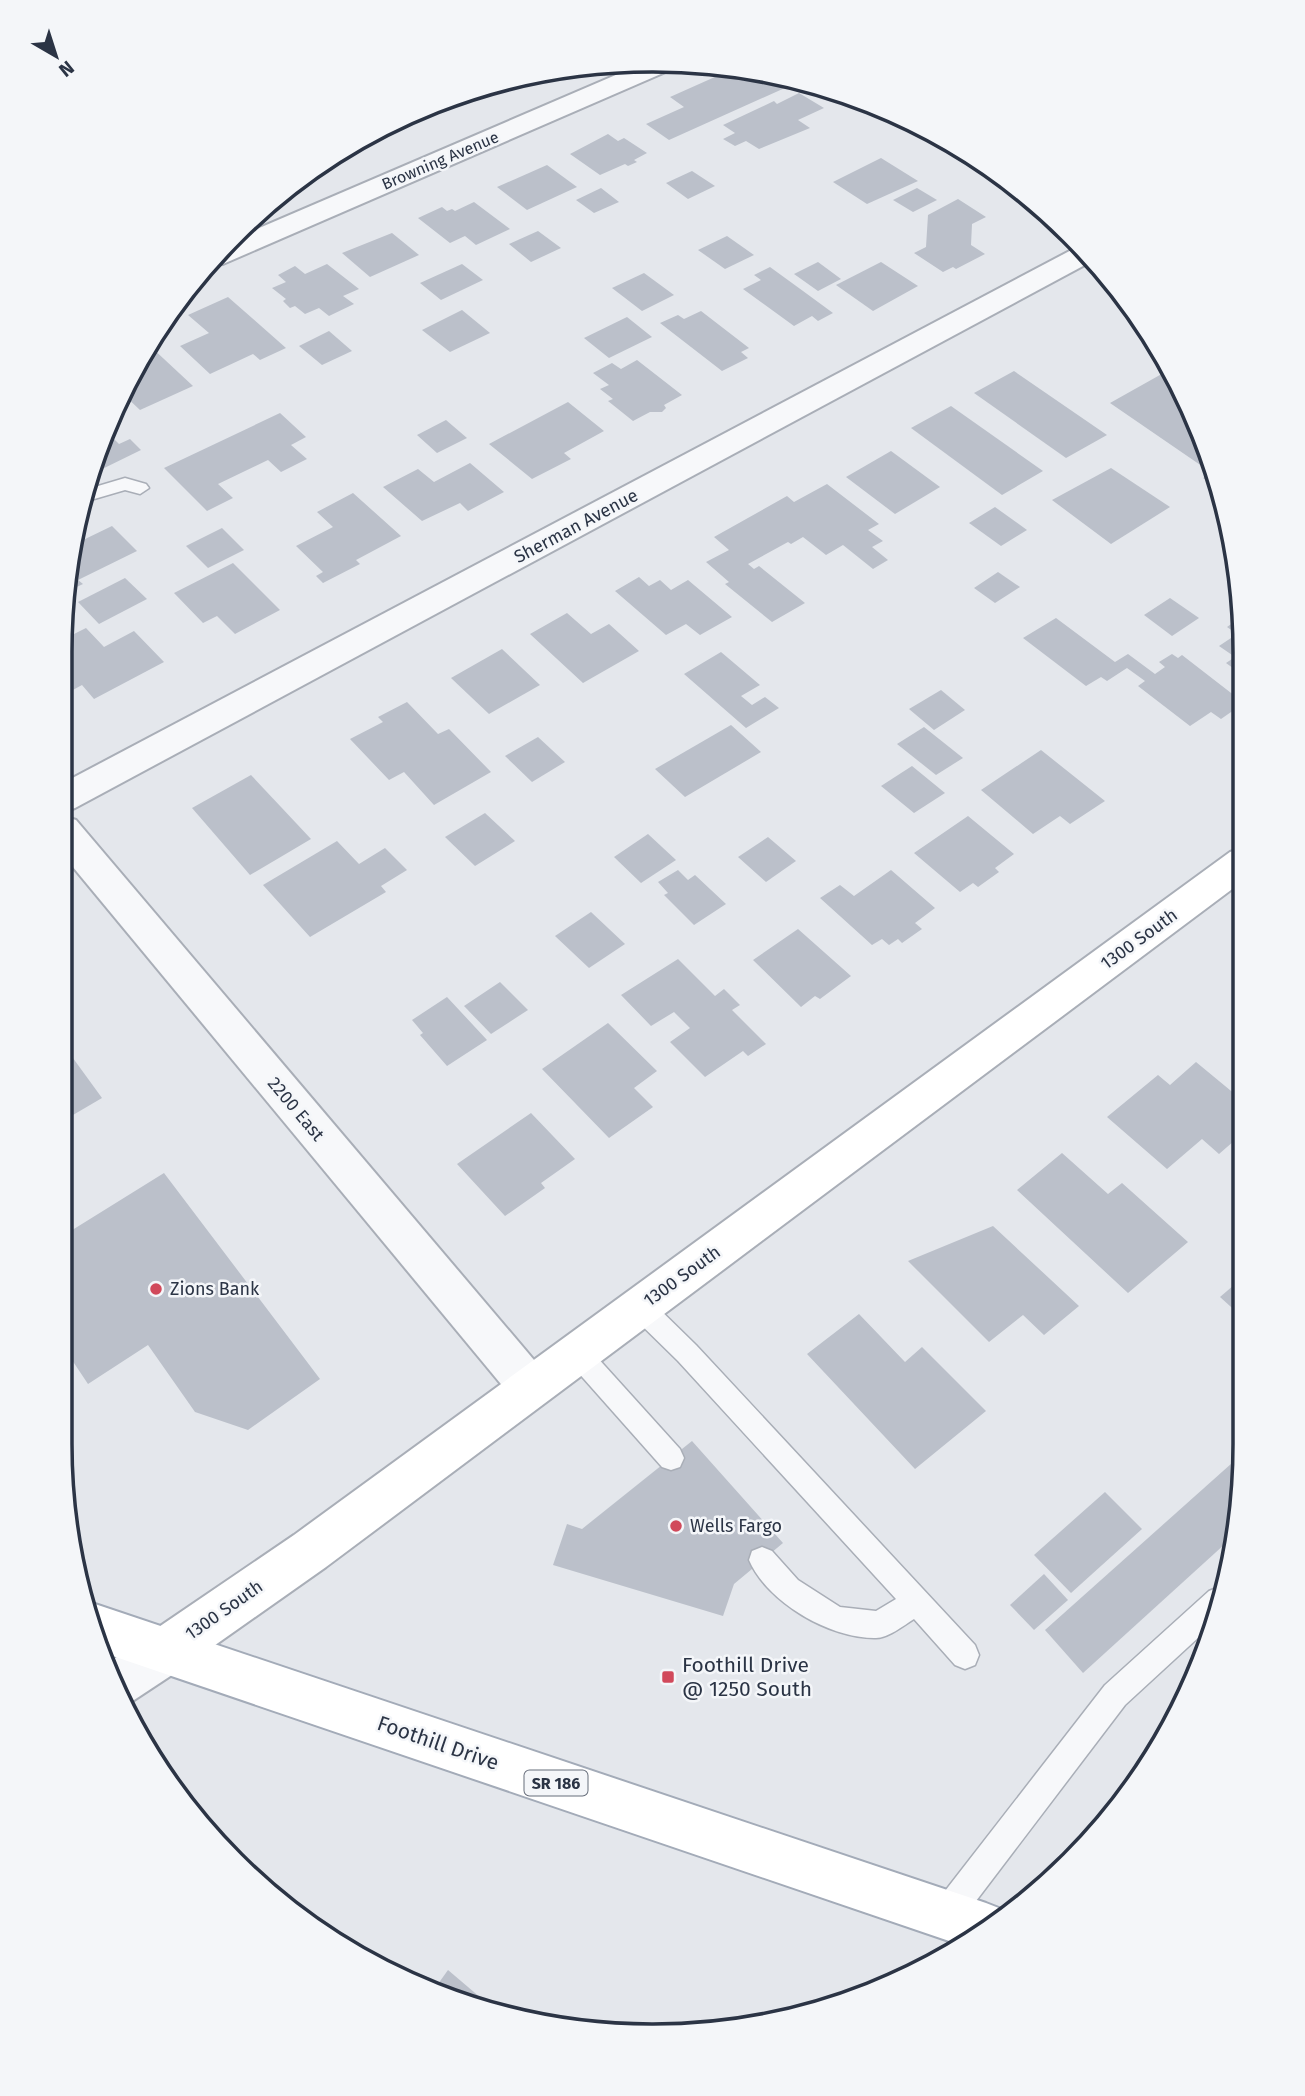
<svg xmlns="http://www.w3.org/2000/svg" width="1305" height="2096" font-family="'Fira Sans',sans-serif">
<rect width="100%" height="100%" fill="#e4e7ec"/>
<g fill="#bbc0ca">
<polygon points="735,68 787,77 796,83 669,140 646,124 684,107 670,97"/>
<polygon points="799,93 824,108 798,120 810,128 759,149 746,141 735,146 723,139 735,133 723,125 774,101 777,104"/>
<polygon points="456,94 462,98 424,114 419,111"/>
<polygon points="608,134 618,141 624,138 647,153 634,160 637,162 628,166 625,164 600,175 570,154"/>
<polygon points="881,158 918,181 867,204 833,182"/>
<polygon points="547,165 577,187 527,210 497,187"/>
<polygon points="692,171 715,186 688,199 666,183"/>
<polygon points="601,188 619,202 594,213 576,200"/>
<polygon points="917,188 937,200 913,212 893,200"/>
<polygon points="958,199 986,217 972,224 971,245 985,254 956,269 953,267 943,272 914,253 926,247 928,215"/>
<polygon points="474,202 510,229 476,245 465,236 450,243 418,218 442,207 447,211 452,209 455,211"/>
<polygon points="538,231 561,248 531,262 509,244"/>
<polygon points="392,233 419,255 370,277 342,253"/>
<polygon points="727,236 754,255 725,269 698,250"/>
<polygon points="818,262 841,279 818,291 794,274"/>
<polygon points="881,262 918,286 873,311 836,285"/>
<polygon points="327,264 359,289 343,296 354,304 329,316 319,308 305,314 295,306 290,308 283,301 286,299 272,288 286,282 278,275 295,266 305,274"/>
<polygon points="462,264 483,280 441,300 420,283"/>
<polygon points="770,267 803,291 833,313 818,321 812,316 794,326 743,289 761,280 754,275"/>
<polygon points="644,273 674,295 642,311 612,288"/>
<polygon points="228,297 286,348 260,360 253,354 210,374 180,346 209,333 188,315"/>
<polygon points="462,310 490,333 450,352 422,330"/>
<polygon points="701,311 749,348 741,352 748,358 722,371 660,323 678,315 684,319"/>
<polygon points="627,317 652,337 609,358 584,338"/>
<polygon points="329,331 352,351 322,365 299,346"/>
<polygon points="150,346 193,386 140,410 123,394"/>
<polygon points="637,360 682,395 664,405 666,408 662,412 650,412 633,421 608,401 613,399 600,389 609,385 593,373 612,363 621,369"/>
<polygon points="1168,361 1214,462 1220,490 1203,478 1212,473 1110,403 1167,371 1159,366"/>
<polygon points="1014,371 1107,435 1066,458 974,393"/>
<polygon points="568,402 604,431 564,453 571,459 532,479 489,444"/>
<polygon points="951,406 1043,471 1002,495 911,428"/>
<polygon points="280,413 306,437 291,445 307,459 281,472 268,460 218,484 233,498 207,511 164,468"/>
<polygon points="446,420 467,438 437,453 417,435"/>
<polygon points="111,436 119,444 130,439 141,450 92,474 100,441"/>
<polygon points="891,451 940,487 895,514 846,477"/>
<polygon points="470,463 504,492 468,511 460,503 422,521 383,487 418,469 434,482"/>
<polygon points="1111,468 1170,507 1111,544 1052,500"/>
<polygon points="827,484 879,524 868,530 883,541 872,547 888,560 873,569 843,545 826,555 803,537 791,544 788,542 748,564 754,569 759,566 805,603 772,622 725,584 729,582 706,562 729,550 714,537 787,496 794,502"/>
<polygon points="353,493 401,536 356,560 360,564 323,583 316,576 323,572 296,546 333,527 317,512"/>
<polygon points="995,507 1027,530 1001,546 969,523"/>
<polygon points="112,526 137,551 78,580 83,584 64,593 65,575 75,535 81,541"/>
<polygon points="222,528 244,550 208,568 186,546"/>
<polygon points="233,563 280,610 235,634 217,616 203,623 174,593"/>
<polygon points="998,572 1020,587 995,603 974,588"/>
<polygon points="639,577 649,586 660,580 671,590 688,580 732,617 700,635 686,624 666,635 615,591"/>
<polygon points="125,578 147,599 99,624 78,602"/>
<polygon points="1170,598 1199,618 1172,636 1144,615"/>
<polygon points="567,613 591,634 609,624 639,651 583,683 530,634"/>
<polygon points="1244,615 1244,676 1226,663 1235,657 1219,646 1237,634 1227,627"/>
<polygon points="1056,618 1115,662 1128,654 1155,674 1165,667 1159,662 1172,654 1178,658 1182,655 1244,703 1221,719 1211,712 1190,726 1138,686 1145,681 1127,668 1107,681 1101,677 1086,686 1023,638"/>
<polygon points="86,628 104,647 134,631 164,662 94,699 82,685 71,691 64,683 64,639"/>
<polygon points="502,649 540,685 489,714 451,678"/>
<polygon points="721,652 760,685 741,696 752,705 765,697 779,708 746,728 684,674"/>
<polygon points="941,690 965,710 934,730 909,709"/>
<polygon points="407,702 438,734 449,729 491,772 434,805 404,772 389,780 350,739 383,722 378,717"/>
<polygon points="731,725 761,752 685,797 655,769"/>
<polygon points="924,727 963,758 936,775 897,744"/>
<polygon points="538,737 565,762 532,782 505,756"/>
<polygon points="1041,750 1105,801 1070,824 1060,816 1033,834 981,790"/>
<polygon points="912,766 945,793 914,813 881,786"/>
<polygon points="251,775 311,839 250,875 192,808"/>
<polygon points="485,813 515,841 475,866 445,837"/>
<polygon points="968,816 1014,854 995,868 999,872 978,887 973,883 960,892 914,853"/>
<polygon points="648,834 676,860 641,883 614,857"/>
<polygon points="768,837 796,861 766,882 738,857"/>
<polygon points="337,841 359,864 385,848 407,870 381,886 386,892 310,937 263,885"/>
<polygon points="678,870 688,880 695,875 726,904 694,925 664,895 668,893 658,882"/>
<polygon points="891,870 935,908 915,923 922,929 902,943 898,939 889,945 882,939 872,945 820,898 840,885 854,896"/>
<polygon points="591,912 625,944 589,968 555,936"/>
<polygon points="798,929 851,976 820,999 815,996 801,1007 753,960"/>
<polygon points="678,959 715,996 724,989 740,1005 732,1010 766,1044 748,1056 743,1051 705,1077 670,1042 690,1028 674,1012 651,1026 621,995"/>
<polygon points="500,982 528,1010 491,1034 464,1006"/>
<polygon points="447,997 487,1040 447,1066 420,1035 423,1033 412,1020"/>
<polygon points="608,1023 657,1071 634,1088 653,1107 609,1138 542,1069"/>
<polygon points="62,1043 102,1098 61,1122"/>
<polygon points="1196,1062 1242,1100 1239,1106 1242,1108 1242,1134 1219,1154 1202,1139 1167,1169 1107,1117 1158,1075 1170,1085"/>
<polygon points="531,1113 575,1159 541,1183 545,1188 505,1216 457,1164"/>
<polygon points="1062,1153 1108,1194 1122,1183 1188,1242 1128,1293 1017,1190"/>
<polygon points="164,1173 320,1379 248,1430 195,1412 148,1345 88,1384 60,1342 61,1237"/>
<polygon points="993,1226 1079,1306 1044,1335 1023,1315 989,1342 908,1261"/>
<polygon points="1241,1279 1241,1316 1220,1297"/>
<polygon points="859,1314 905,1362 922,1347 986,1411 915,1469 807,1354"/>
<polygon points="692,1441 783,1543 734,1584 723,1616 553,1565 567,1524 582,1529"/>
<polygon points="1241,1455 1240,1521 1237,1533 1083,1673 1045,1630"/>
<polygon points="1105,1492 1142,1529 1071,1593 1034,1555"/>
<polygon points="1044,1574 1068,1600 1034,1630 1010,1605"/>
<polygon points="448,1970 495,2010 462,2005 433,1991"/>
</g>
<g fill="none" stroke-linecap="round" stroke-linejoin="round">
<defs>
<g id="lane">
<polygon points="125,478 146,484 149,488 140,494 125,490 84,502 88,489"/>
<path d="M640 1296 649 1299 696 1345 975 1645 979 1655 975 1665 965 1669 955 1665 914 1619C903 1626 888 1638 876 1638 830 1639 767 1602 749 1560L752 1551 762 1547 772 1551 798 1580 840 1607 876 1611 896 1599 678 1361 631 1315 628 1307 631 1299Z"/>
<polygon points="577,1341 586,1345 680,1449 684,1458 680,1467 671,1470 662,1467 568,1361 564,1353 568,1345"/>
<polygon points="1219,1587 1222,1589 1212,1625 1125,1705 957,1926 946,1930 935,1926 931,1915 935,1904 1105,1685 1209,1591"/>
</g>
<g id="street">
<polygon points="646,62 681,62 677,67 223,264 207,265 229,241"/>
<polygon points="1079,246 1096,259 75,808 63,812 63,783"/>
<polygon points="63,816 76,820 545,1373 552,1387 545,1401 530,1407 515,1401 63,855"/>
<polygon points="167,1627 184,1633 190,1650 184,1667 128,1704 107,1664 150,1633"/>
</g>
<polygon id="secondary" points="1243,848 1243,881 326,1567 184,1667 167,1673 150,1667 144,1650 150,1633 294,1535 1230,852"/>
<polygon id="primary" points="89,1602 986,1903 1004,1910 1007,1918 958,1944 101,1652 91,1634 86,1603"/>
</defs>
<use href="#lane" stroke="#a9aeb7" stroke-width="3"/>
<use href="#street" stroke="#a9aeb7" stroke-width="4"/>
<use href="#secondary" stroke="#a9aeb7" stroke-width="4"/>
<use href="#primary" stroke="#a3abb8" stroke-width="4"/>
<use href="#lane" fill="#f7f8fa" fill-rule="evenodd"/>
<use href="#street" fill="#f7f8fa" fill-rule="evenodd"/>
<use href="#secondary" fill="#fff" fill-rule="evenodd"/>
<use href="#primary" fill="#fff" fill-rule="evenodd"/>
</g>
<g fill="#d1495b" stroke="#f4f6f9" stroke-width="2.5">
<circle cx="156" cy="1289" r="7"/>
<circle cx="676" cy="1526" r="7"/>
<rect x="661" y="1670" width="14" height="14" rx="3.5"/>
</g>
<g text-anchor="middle" stroke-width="5" stroke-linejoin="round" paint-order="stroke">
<g font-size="16" fill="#2b3445" stroke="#f4f6f9">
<text transform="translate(440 160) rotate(-23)" y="6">Browning Avenue</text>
</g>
<rect fill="#f4f6f9" stroke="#676e7b" stroke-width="2" x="524.5" y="1770.5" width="63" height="25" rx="5"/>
<g font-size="16" font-weight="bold" fill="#2b3445">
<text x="556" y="1789">SR 186</text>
</g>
<g font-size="18" fill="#2b3445" stroke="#f4f6f9">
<text transform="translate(576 526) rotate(-28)" y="6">Sherman Avenue</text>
<text transform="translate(1139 939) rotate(-36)" y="6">1300 South</text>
<text transform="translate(296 1109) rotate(50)" y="6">2200 East</text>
<text transform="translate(682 1276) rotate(-36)" y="6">1300 South</text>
<text transform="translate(224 1610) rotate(-35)" y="6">1300 South</text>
</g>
<g font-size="18" fill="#2b3445" stroke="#f4f6f9" text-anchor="start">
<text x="170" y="1295">Zions Bank</text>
<text x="690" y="1532">Wells Fargo</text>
</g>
<g font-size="21" fill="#2b3445" stroke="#f4f6f9" text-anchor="start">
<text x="682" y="1672">Foothill Drive<tspan x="682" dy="24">@ 1250 South</tspan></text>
</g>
<g font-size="21" fill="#2b3445" stroke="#f4f6f9">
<text transform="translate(438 1743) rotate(19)" y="7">Foothill Drive</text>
</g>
</g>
<path d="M0 0H1305V2096H0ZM652 72H653A580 580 0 0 1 1233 652V1444A580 580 0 0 1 653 2024H652A580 580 0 0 1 72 1444V652A580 580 0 0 1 652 72Z" fill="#f4f6f9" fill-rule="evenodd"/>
<path fill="none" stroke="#2b3445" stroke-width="3.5" d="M652 72H653A580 580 0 0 1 1233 652V1444A580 580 0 0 1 653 2024H652A580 580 0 0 1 72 1444V652A580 580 0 0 1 652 72Z"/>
<g transform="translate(56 56) rotate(141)" stroke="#f4f6f9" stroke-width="5" paint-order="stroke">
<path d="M0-5L12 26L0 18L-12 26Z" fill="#2b3445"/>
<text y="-10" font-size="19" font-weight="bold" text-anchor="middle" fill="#2b3445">N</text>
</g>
</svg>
